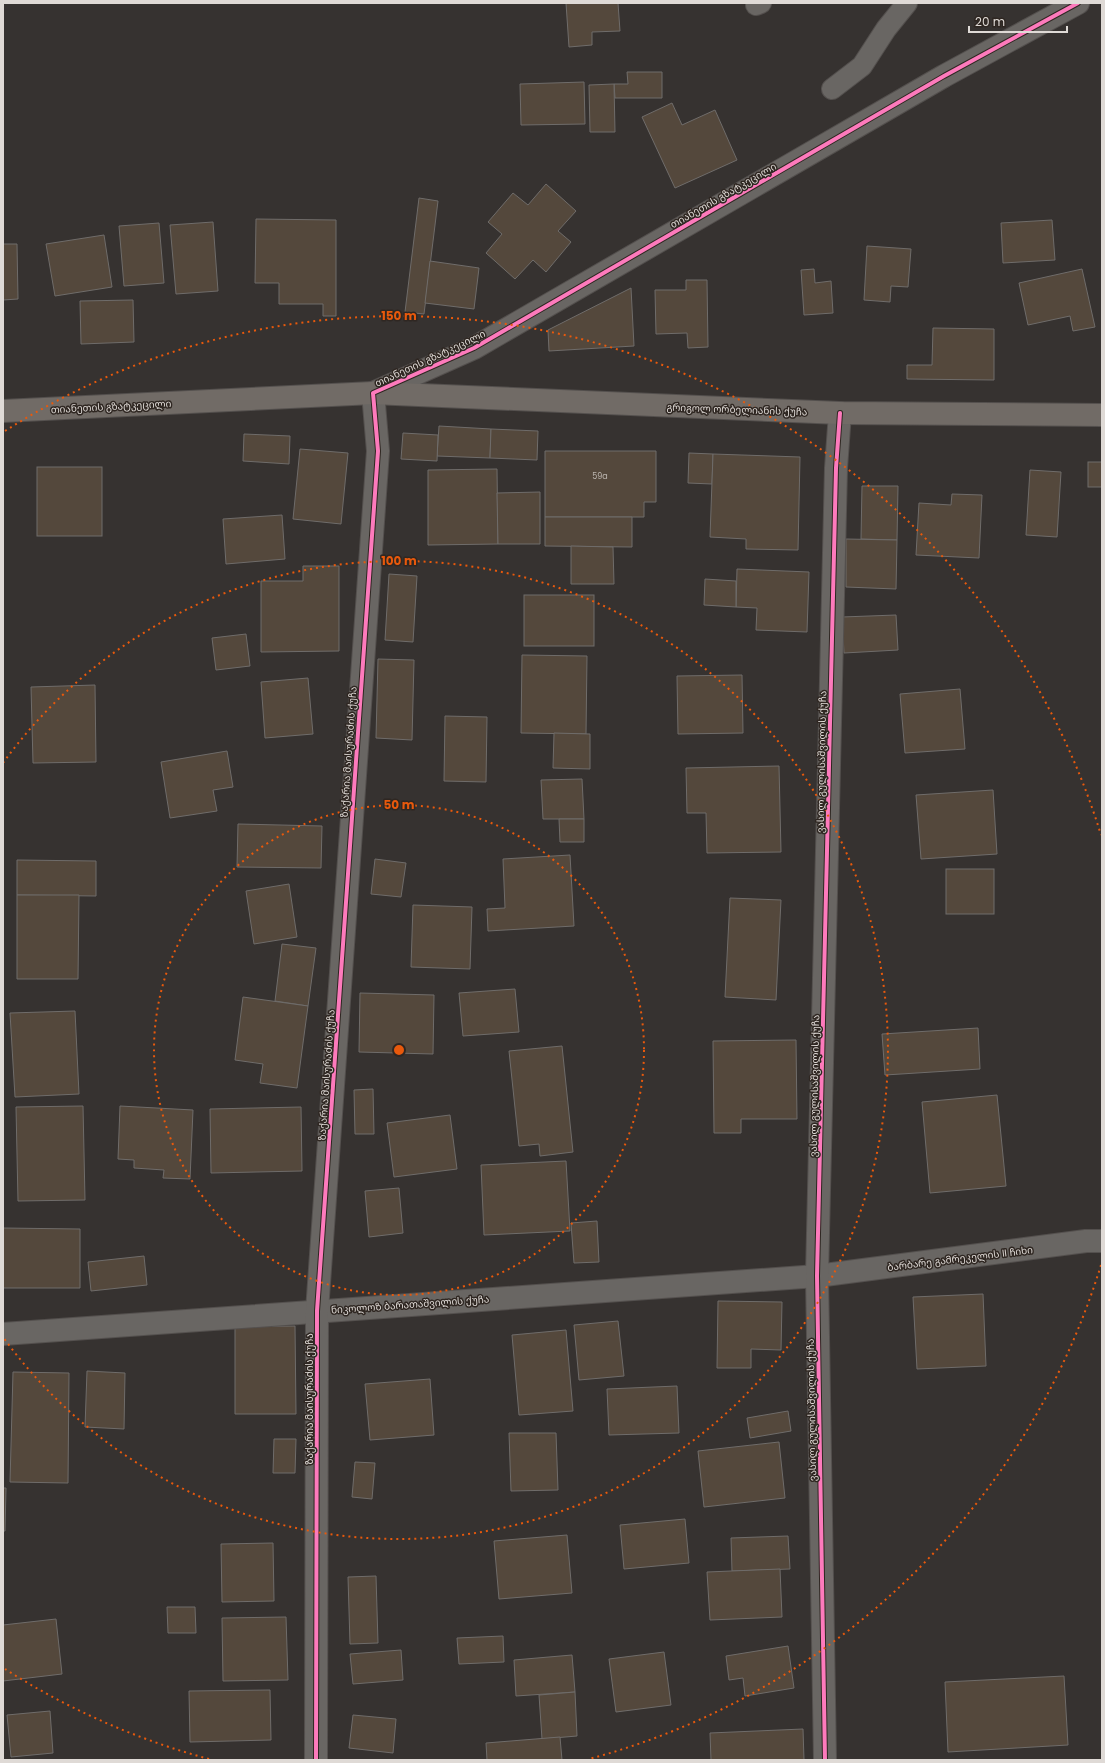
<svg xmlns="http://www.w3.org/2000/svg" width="1105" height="1763" font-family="Poppins,'Noto Sans Georgian',sans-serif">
<rect width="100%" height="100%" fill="#363230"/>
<g fill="#54483c" stroke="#6f6c6a">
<polygon points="566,3 618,3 620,31 592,32 592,45 569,47"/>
<polygon points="627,72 662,72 662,98 615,98 614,84 628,84"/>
<polygon points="584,82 585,124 521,125 520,84"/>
<polygon points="614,84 615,132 590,132 589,85"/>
<polygon points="672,103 682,125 715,110 737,160 675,188 642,117"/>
<polygon points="546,184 576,211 558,231 571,242 546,272 533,260 515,279 486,253 502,234 488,222 513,193 528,205"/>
<polygon points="419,198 438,201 424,314 405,312"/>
<polygon points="256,219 336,220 336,316 323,316 323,304 279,304 279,283 255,283"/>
<polygon points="1052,220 1055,260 1003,263 1001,223"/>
<polygon points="213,222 218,291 176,294 170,225"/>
<polygon points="159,223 164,283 124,286 119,226"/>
<polygon points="104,235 112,287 55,296 46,244"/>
<polygon points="3,244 17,244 18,299 3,300"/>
<polygon points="867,246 911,249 908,287 891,286 890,302 864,300"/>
<polygon points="430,261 479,268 474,309 425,303"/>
<polygon points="814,269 815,283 831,281 833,313 804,315 801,270"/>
<polygon points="1082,269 1095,327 1073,331 1070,316 1028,325 1019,283"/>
<polygon points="686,280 707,280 708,347 688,348 687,333 656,334 655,290 686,290"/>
<polygon points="631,288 634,346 549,351 548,330"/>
<polygon points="133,300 134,342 81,344 80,301"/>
<polygon points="933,328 994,329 994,380 907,379 907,365 932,365"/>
<polygon points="439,426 491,429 490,458 437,456"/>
<polygon points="491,429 538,431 537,460 490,458"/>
<polygon points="403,433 438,435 437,461 401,459"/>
<polygon points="244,434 290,436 289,464 243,461"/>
<polygon points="300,449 348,453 341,524 293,519"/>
<polygon points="545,451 656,451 656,502 644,502 644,517 545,517"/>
<polygon points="689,453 713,454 712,484 688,483"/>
<polygon points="713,454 800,457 798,550 746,549 746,539 710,537"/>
<rect x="1088" y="462" width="14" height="25"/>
<rect x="37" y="467" width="65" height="69"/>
<polygon points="497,469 498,544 428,545 428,470"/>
<polygon points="1030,470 1061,472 1057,537 1026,535"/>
<polygon points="862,486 898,486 897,540 861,539"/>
<polygon points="540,492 540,544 498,544 497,493"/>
<polygon points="952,494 982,495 979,558 916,555 919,503 951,505"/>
<polygon points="282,515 285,559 226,564 223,519"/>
<polygon points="545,517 632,517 632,547 545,546"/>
<polygon points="846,539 897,540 896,589 846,587"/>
<polygon points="571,546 613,547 614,584 571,584"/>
<polygon points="303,566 339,566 339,651 261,652 261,581 303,581"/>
<polygon points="737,569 809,572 807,632 756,630 757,608 736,607"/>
<polygon points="389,574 417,576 413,642 385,640"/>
<polygon points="705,579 736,581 736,607 704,605"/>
<rect x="524" y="595" width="70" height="51"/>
<polygon points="896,615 898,650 844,653 842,617"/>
<polygon points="246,634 250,666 216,670 212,638"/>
<polygon points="522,655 587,656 586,734 521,733"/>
<polygon points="378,659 414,660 412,740 376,738"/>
<polygon points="742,675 743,733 678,734 677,676"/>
<polygon points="308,678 313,734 265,738 261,682"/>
<polygon points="95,685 96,762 33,763 31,687"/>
<polygon points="960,689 965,749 905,753 900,694"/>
<polygon points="445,716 487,717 486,782 444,781"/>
<polygon points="554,733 590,734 590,769 553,768"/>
<polygon points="227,751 233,787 213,790 217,811 170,818 161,762"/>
<polygon points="779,766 781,852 707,853 706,813 687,813 686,768"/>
<polygon points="582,779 584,819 543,819 541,780"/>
<polygon points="993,790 997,854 921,859 916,795"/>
<polygon points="559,819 584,819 584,842 560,842"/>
<polygon points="238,824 322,826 321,868 237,867"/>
<polygon points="570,855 574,926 488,931 487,909 505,908 503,859"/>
<polygon points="375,859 406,863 401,897 371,894"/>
<polygon points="17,860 96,861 96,896 17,895"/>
<rect x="946" y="869" width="48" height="45"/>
<polygon points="289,884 297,937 254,944 246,891"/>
<polygon points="17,895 79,895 78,979 17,979"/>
<polygon points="730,898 781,900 776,1000 725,997"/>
<polygon points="413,905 472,907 470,969 411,967"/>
<polygon points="282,944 316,948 308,1006 275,1001"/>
<polygon points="515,989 519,1032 463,1036 459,993"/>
<polygon points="360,993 434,995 433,1054 359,1052"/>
<polygon points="243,997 308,1006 297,1088 260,1083 263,1064 235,1060"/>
<polygon points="75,1011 79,1094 15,1097 10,1013"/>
<polygon points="978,1028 980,1069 885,1075 882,1034"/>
<polygon points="796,1040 797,1119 741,1119 741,1133 714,1133 713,1041"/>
<polygon points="562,1046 573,1152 540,1156 539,1144 519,1146 509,1051"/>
<polygon points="373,1089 374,1134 355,1134 354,1090"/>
<polygon points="997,1095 1006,1186 930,1193 922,1102"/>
<polygon points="83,1106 85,1200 18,1201 16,1107"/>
<polygon points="120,1106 193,1110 190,1179 163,1178 164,1170 134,1168 134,1160 118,1159"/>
<polygon points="301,1107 302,1171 211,1173 210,1109"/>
<polygon points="450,1115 457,1169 394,1177 387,1123"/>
<polygon points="566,1161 570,1231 484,1235 481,1165"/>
<polygon points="399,1188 403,1233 369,1237 365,1191"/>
<polygon points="597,1221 599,1262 574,1263 571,1223"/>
<polygon points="3,1228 80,1229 80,1288 3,1288"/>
<polygon points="144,1256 147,1285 91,1291 88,1262"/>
<polygon points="983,1294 986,1366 917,1369 913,1297"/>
<polygon points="718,1301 782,1302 781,1350 751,1349 751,1368 717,1368"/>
<polygon points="618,1321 624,1376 579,1380 574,1325"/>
<polygon points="295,1326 296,1414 235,1414 235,1327"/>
<polygon points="566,1330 573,1411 519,1415 512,1335"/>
<polygon points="87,1371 125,1373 124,1429 85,1427"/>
<polygon points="13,1372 69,1373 68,1483 10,1482"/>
<polygon points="430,1379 434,1435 370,1440 365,1384"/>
<polygon points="677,1386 679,1433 609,1435 607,1389"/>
<polygon points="788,1411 791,1431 750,1438 747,1418"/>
<polygon points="509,1433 556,1433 558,1490 511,1491"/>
<polygon points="274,1439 296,1439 295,1473 273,1473"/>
<polygon points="779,1442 785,1498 704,1507 698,1451"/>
<polygon points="355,1462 375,1463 372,1499 352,1497"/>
<polygon points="3,1488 6,1488 5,1531 3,1531"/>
<polygon points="685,1519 689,1563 624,1569 620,1525"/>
<polygon points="567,1535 572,1593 499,1599 494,1541"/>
<polygon points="788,1536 790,1569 732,1571 731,1538"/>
<polygon points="273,1543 274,1601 222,1602 221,1544"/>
<polygon points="780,1569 782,1617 710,1620 707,1572"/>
<polygon points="376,1576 378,1643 350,1644 348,1577"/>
<polygon points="167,1607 195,1607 196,1633 168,1633"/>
<polygon points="286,1617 288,1680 223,1681 222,1618"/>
<polygon points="56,1619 62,1674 3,1681 3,1625"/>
<polygon points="503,1636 504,1662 459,1664 457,1638"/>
<polygon points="788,1646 794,1688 745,1696 743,1678 729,1680 726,1656"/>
<polygon points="401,1650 403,1680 353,1684 350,1654"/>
<polygon points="664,1652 671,1705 616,1712 609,1659"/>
<polygon points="572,1655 575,1692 516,1696 514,1660"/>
<polygon points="1064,1676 1068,1745 948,1752 945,1682"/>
<polygon points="270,1690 271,1740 190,1742 189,1691"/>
<polygon points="575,1692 577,1736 542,1739 539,1695"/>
<polygon points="50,1711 53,1753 11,1757 7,1715"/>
<polygon points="353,1715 396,1719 393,1753 349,1748"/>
<polygon points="803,1729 804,1760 711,1760 710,1733"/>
<polygon points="560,1737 562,1760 487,1760 486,1743"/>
</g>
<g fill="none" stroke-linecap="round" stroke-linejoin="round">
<defs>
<g id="service">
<polyline points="756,5 761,3"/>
<polyline points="832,89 862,66 886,29 907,3"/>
</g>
<g id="minor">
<polyline points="3,1334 817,1276 1086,1241 1102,1241"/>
<polyline points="825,1760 817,1276 836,468 840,413"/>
</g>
<polyline id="tertiary" points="316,1760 317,1311 378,451 373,393 474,348 944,76 1078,3"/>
<polyline id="secondary" points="3,411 373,393 840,413 1102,415"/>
</defs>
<use href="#service" stroke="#54504e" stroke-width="22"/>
<use href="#minor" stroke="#54504e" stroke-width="24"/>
<use href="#tertiary" stroke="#54504e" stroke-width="24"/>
<use href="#secondary" stroke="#54504e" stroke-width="24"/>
<use href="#service" stroke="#696663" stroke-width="20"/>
<use href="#minor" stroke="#696663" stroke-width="22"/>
<use href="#tertiary" stroke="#696663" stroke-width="22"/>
<use href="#secondary" stroke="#716b66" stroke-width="22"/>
<defs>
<g id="cycleway">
<polyline points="316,1760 317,1311 378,451 373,393 474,348 944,76 1078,3"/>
<polyline points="825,1760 817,1276 836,468 840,413"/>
</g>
</defs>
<use href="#cycleway" stroke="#2f2722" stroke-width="6"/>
<use href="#cycleway" stroke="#fd7abc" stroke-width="4"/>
</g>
<g fill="none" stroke="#e8590c" stroke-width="2" stroke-dasharray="2 4">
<circle cx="399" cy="1050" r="245"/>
<path d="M3 763A489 489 0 1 1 3 1337"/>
<path d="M1101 1265A734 734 0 0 1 589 1759M209 1759A734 734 0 0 1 5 1669M5 431A734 734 0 0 1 1101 835"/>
</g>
<g text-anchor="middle" stroke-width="3" stroke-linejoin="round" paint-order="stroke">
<g font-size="8" fill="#bcb6b0">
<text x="600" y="479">59a</text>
</g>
<g font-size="10" fill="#dfdad6" stroke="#2f2722">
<text transform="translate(723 195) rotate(-30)" y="4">თიანეთის გზატკეცილი</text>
<text transform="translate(430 358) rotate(-25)" y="4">თიანეთის გზატკეცილი</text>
<text transform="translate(111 406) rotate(-3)" y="4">თიანეთის გზატკეცილი</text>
<text transform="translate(737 409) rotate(2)" y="4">გრიგოლ ორბელიანის ქუჩა</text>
<text transform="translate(348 752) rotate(-86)" y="4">ზაქარია მაისურაძის ქუჩა</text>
<text transform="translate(821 762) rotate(-89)" y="4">ვასილ გულისაშვილის ქუჩა</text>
<text transform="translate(326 1075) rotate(-86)" y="4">ზაქარია მაისურაძის ქუჩა</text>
<text transform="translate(814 1086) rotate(-89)" y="4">ვასილ გულისაშვილის ქუჩა</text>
<text transform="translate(960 1258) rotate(-7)" y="4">ბარბარე გამრეკელის II ჩიხი</text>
<text transform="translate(410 1304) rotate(-4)" y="4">ნიკოლოზ ბარათაშვილის ქუჩა</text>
<text transform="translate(309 1399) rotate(-90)" y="4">ზაქარია მაისურაძის ქუჩა</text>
<text transform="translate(811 1410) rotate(-91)" y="4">ვასილ გულისაშვილის ქუჩა</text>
</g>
</g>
<circle cx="399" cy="1050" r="6" fill="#e8590c" stroke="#2f2722" stroke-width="2"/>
<g font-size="12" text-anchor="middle" font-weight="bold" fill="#e8590c" stroke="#2f2722" stroke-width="3" stroke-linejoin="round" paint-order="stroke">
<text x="399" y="320">150 m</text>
<text x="399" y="565">100 m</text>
<text x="399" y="809">50 m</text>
</g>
<rect width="1105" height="1763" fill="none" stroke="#dfdad6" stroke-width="8"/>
<path d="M969 26v6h98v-6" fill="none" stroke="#dfdad6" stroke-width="2"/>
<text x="975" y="26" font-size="12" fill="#dfdad6" stroke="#2f2722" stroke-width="3" paint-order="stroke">20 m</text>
</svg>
